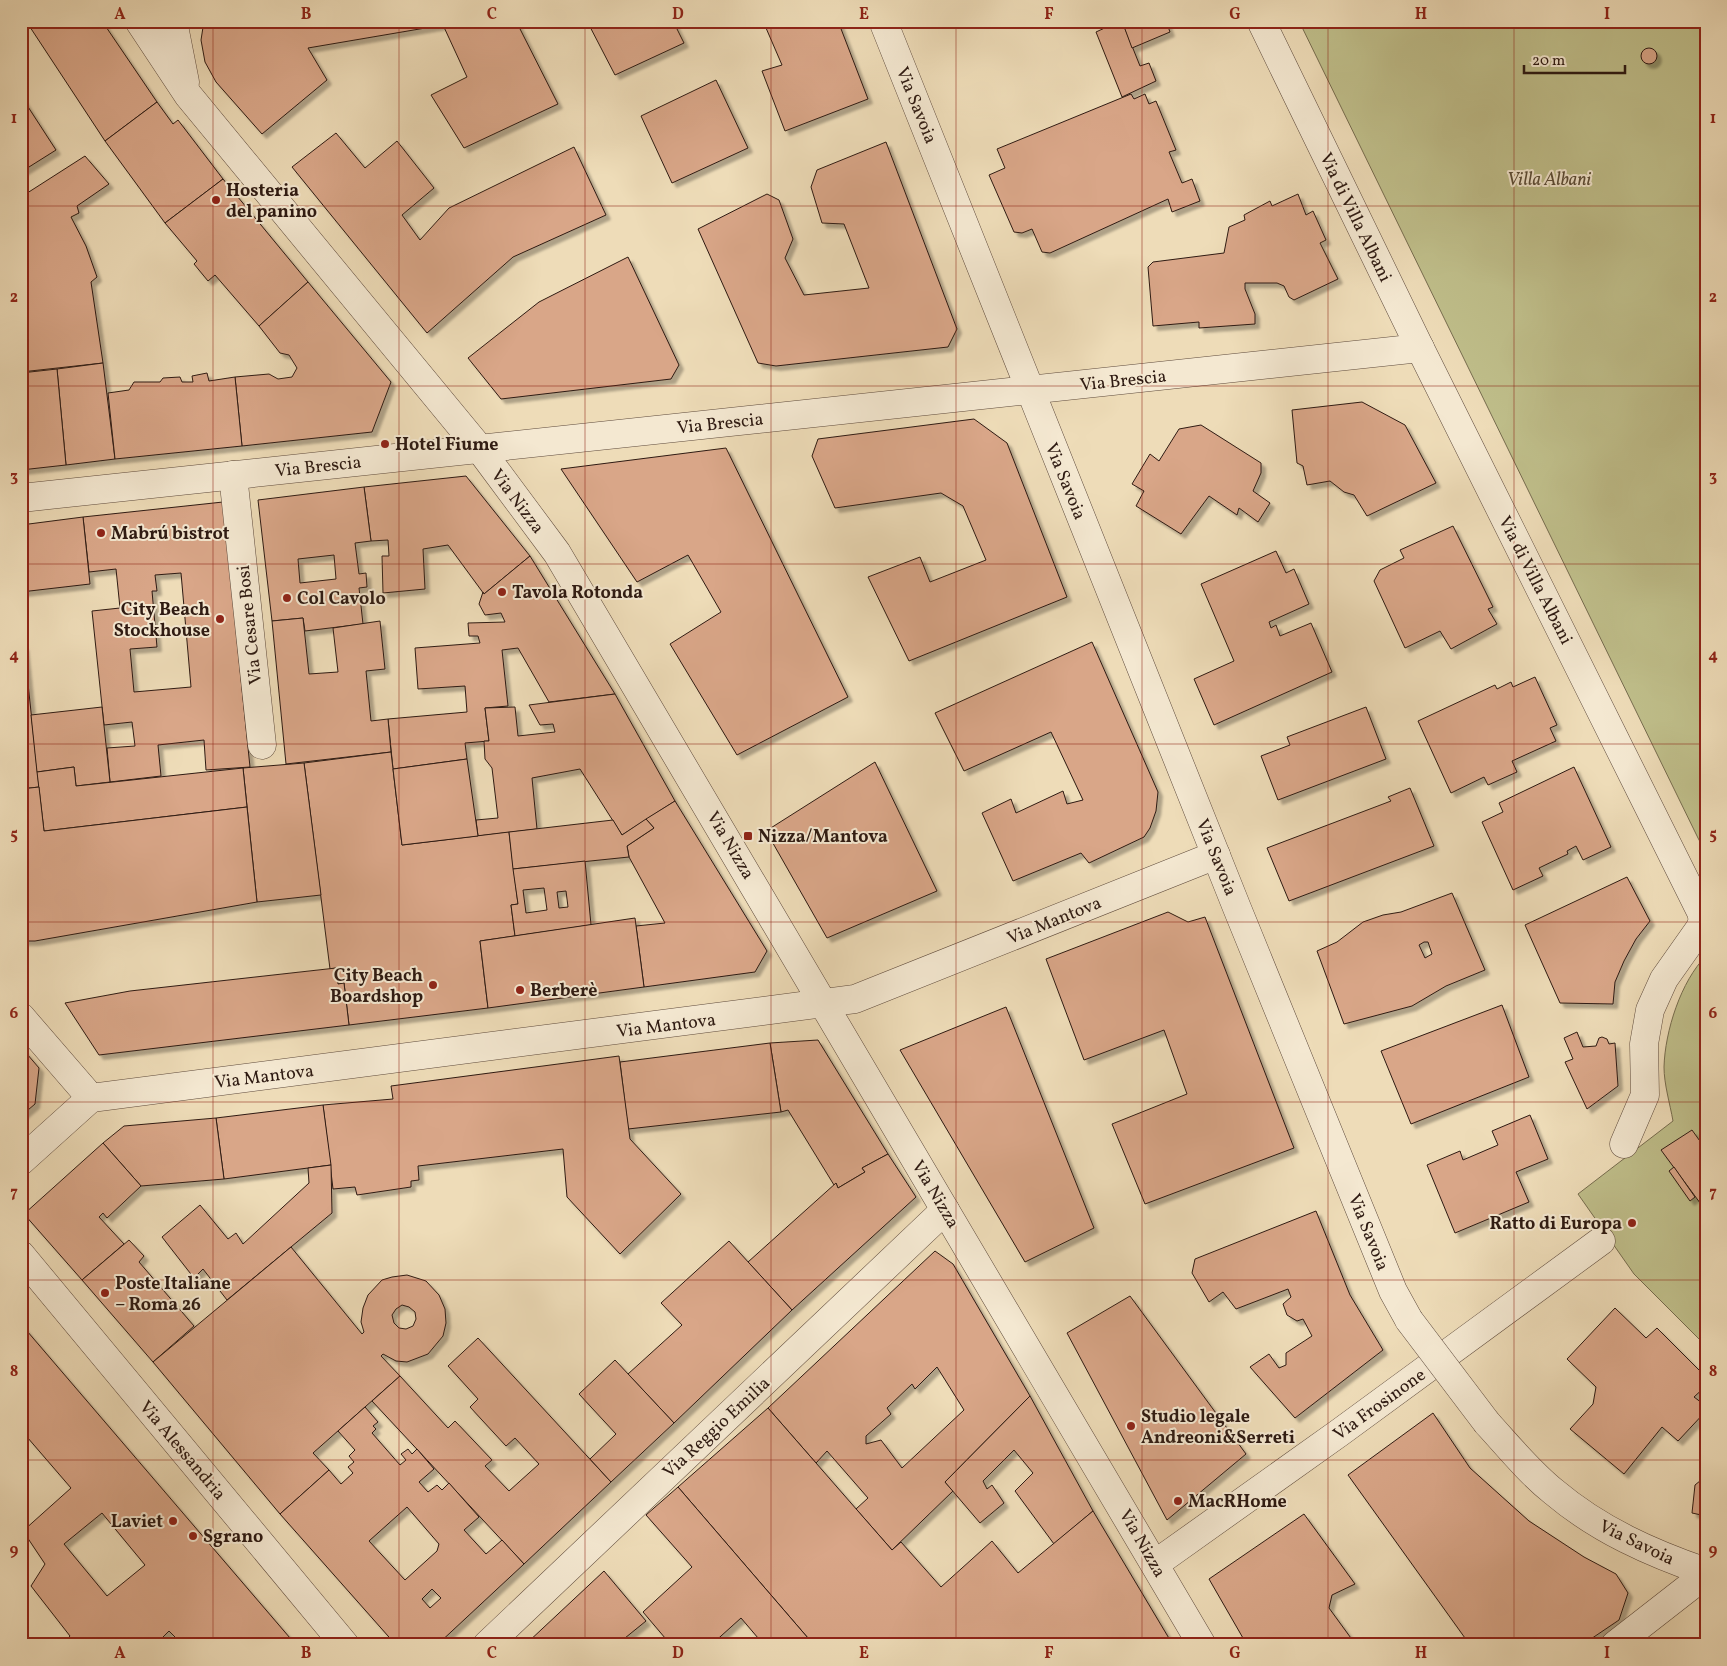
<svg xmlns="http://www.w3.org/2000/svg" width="1727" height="1666" font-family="Vollkorn,serif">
<defs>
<filter id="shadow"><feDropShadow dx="4.5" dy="4.5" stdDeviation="1" flood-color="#0004"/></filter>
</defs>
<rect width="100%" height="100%" fill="#eedcb8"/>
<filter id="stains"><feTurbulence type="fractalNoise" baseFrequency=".004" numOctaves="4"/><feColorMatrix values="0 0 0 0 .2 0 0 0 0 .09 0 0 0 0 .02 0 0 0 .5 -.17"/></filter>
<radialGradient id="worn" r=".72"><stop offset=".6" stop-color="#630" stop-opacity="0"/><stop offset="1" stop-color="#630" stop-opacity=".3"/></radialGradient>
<g fill="#bfbe8a" stroke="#766c4e">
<polygon points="1299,21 1706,21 1706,853 1698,838"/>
<path d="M1706 956V1346L1634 1274 1578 1194 1673 1121C1670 1104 1664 1084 1664 1067 1665 1031 1681 981 1706 956Z"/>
</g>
<g fill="#d9a688" stroke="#2e1a12" fill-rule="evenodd" filter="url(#shadow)">
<polygon points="26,21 102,21 157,102 105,141"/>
<polygon points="516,21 558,104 464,148 431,95 467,77 443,25 308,48 327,80 262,134 216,82 205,62 201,40 204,21"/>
<polygon points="587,21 673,21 684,43 615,75"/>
<polygon points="763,21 838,21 868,99 785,131 762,71 782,65"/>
<polygon points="1107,21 1122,21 1140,66 1149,63 1156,81 1122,97 1096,32 1109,26"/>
<polygon points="1122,21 1166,21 1170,32 1132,48"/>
<circle cx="1649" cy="56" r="8"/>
<polygon points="716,80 748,148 672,183 641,116"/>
<polygon points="1131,94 1134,99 1145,94 1149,104 1156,101 1176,150 1169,152 1182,183 1192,179 1200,201 1172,212 1168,199 1050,253 1042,252 1032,229 1022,233 1014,232 989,175 1005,168 997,149"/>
<polygon points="21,96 56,150 21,172"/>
<polygon points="157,102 173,124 178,120 223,179 165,223 105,141"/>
<polygon points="336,133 365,168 397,141 434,188 402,215 420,240 449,208 574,147 606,215 513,257 427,333 292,167"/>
<polygon points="886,142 957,329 948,347 776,366 758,363 698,229 767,194 779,200 793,239 785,258 804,295 869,288 844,224 822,223 811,187 817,170"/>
<polygon points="85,156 109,184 77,206 79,213 71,217 86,246 97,277 91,282 103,363 21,372 21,197"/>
<polygon points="223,179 308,282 259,326 215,275 208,281 194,264 197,261 165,223"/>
<polygon points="1298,194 1306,215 1313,211 1326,240 1320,243 1338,279 1294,300 1289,297 1284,286 1277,283 1245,283 1245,289 1255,314 1255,324 1199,328 1199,322 1153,326 1148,267 1153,262 1224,253 1229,227 1245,220 1244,215 1270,201 1272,206"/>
<polygon points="628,257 679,365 671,379 501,399 468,358 539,302"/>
<polygon points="308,282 391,382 372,432 242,446 235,377 269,374 278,379 292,377 297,368 289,355 280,353 259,326"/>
<polygon points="103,363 115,459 66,465 57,369"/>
<polygon points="57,369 66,465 21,470 21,373"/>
<polygon points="207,373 209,381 235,377 242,446 115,459 108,393 129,390 134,382 160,382 163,378 180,377 182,382 193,382 192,376"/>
<polygon points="1362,402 1405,425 1436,483 1367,516 1354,495 1344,492 1330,481 1307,485 1303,466 1297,463 1292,410"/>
<polygon points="974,419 1007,443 1067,597 909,661 868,577 920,557 930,582 986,560 963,506 941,493 835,508 812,456 818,439"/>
<polygon points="1201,425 1261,463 1261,473 1253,491 1270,503 1258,522 1239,508 1237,515 1209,496 1181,534 1136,506 1144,491 1132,484 1150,454 1159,461 1179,429"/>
<polygon points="726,448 848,697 737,755 670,644 721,612 688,555 637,582 561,469"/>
<polygon points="466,476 530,556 484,594 448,545 423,549 425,589 383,593 382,556 389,556 388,540 371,541 364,487"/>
<path d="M364 487 371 541 355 543 359 574 366 573 367 587 359 588 363 624 305 631 303 618 272 621 258 500ZM334 555 336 579 300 583 298 559Z"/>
<path d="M223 502 250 767 206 770 204 740 158 745 161 776 110 782 107 748 135 746 132 722 104 725 92 611 120 608 116 569 89 572 83 517ZM181 573 191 687 134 692 130 649 157 647 152 591H157L155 575Z"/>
<polygon points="83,517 90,584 21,592 21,525"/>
<polygon points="1453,526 1493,607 1488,609 1497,624 1451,649 1440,631 1405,648 1374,581 1380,570 1404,558 1400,550"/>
<polygon points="1276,551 1286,573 1294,569 1309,604 1269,622 1271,628 1276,625 1280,636 1311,623 1332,672 1214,725 1194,679 1234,661 1201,584"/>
<polygon points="530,556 615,694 549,702 518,648 502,650 508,706 485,708 489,741 465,743 467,759 393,769 388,719 467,712 465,686 418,689 415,648 480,643 478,636 469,636 468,623 505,622 501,613 485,615 479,604 483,592 484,594"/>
<polygon points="303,618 309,674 338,672 333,628 380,621 385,669 366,671 371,721 388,719 391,752 286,764 272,621"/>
<polygon points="1092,642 1158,792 1156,811 1150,828 1144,837 1089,863 1081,853 1013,881 982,813 1011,799 1016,813 1063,791 1067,804 1083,800 1051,732 964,771 935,713"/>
<polygon points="21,646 24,646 39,787 21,789"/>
<polygon points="1535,677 1557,725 1550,728 1556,741 1512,761 1517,772 1488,785 1484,777 1451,793 1418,721 1495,685 1497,689 1511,682 1513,687"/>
<polygon points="615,694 675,801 622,835 580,769 532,778 537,829 478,836 476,820 498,818 492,768 485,759 484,741 489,741 485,708 515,707 518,736 555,732 553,724 540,725 529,705"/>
<polygon points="102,707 110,782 76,786 74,767 37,772 31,715"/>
<polygon points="1366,707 1386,759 1278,800 1261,756 1290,745 1287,737"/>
<polygon points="391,752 402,845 509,832 518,904 511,905 515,936 480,941 488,1008 349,1025 344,983 338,984 336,968 330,969 304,763"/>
<polygon points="467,759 478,836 402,845 393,769"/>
<polygon points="875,762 937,891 827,938 766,831"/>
<polygon points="304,763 321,895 257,902 243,768"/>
<polygon points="74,767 76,786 243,768 247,807 44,831 37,772"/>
<polygon points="1574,767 1611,847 1583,860 1576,846 1567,851 1568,854 1539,868 1543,876 1513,890 1482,822 1503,812 1499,803"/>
<polygon points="39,787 44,831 247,807 257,902 35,941 21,941 21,789"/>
<polygon points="1410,788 1434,846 1289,901 1267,848 1391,801 1388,797"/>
<polygon points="675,801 767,951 755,972 644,987 636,926 665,923 629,857 627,846 654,828 646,819"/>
<polygon points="646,819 654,828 627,846 629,857 513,869 509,832 613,820 622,835"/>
<path d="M585 861 591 925 515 936 511 905 518 904 513 869ZM544 888 547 910 526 913 523 890ZM566 891 568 907 559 908 557 892Z"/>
<polygon points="1627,877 1650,921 1636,939 1624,961 1615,982 1613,1004 1560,1003 1525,925"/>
<path d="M1452 893 1485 970 1446 986 1412 1006 1344 1024 1317 951 1337 942 1363 922 1383 915 1401 912ZM1424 942H1428L1432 954 1425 958 1419 945Z"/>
<polygon points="1168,912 1188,922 1205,917 1294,1148 1145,1204 1112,1124 1187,1094 1164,1030 1084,1060 1046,959"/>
<polygon points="635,918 644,987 488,1008 480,941"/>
<polygon points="336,968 338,984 344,983 349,1025 99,1055 65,1003 130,991"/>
<polygon points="1502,1005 1529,1077 1411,1124 1381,1051"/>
<polygon points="1006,1007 1094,1228 1025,1262 900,1050"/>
<polygon points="1706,1030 1706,1104 1700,1067"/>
<polygon points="1577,1032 1583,1047 1596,1046 1599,1038 1602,1037 1607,1039 1609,1044 1615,1043 1618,1086 1587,1109 1565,1062 1573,1059 1564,1038"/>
<polygon points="818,1040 888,1154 862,1168 865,1172 838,1188 836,1183 834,1185 788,1110 781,1112 770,1043"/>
<polygon points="770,1043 781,1112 628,1129 620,1062"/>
<polygon points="21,1047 39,1068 35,1104 21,1116"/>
<polygon points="619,1056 630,1139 681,1194 620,1254 567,1197 563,1149 418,1166 419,1180 411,1181 411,1187 357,1195 355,1187 333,1189 323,1105 393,1099 391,1086"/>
<polygon points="323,1105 331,1165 224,1179 216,1118"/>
<polygon points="1530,1115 1548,1159 1516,1172 1529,1202 1455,1233 1427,1165 1460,1151 1463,1160 1498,1145 1492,1131"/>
<polygon points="216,1118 224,1179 141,1186 103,1143 124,1126"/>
<polygon points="1692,1130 1702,1144 1706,1141 1706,1211 1661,1150"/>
<polygon points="103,1143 141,1186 107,1218 103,1213 99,1217 124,1244 82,1280 24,1214"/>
<polygon points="888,1154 916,1197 792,1310 748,1262 836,1183 838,1188 865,1172 862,1168"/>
<polygon points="331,1165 332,1213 227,1300 203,1269 194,1278 162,1237 200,1205 228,1239 236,1233 243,1244 309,1183 308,1168"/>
<polygon points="1674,1167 1695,1197 1690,1201 1669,1171"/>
<polygon points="1316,1211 1350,1295 1383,1350 1295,1418 1250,1367 1269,1354 1279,1368 1286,1365 1286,1353 1312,1336 1303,1319 1297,1321 1287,1315 1283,1304 1291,1297 1288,1289 1236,1309 1223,1292 1209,1302 1192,1273 1195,1259"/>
<polygon points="129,1240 144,1256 139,1262 194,1326 153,1362 82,1280"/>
<polygon points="729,1241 792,1310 674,1423 628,1374 682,1325 661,1303"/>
<path d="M291 1247 362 1334 364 1332 361 1322 363 1308 368 1295 382 1280 392 1277 407 1275 426 1281 439 1295 445 1309 446 1323 443 1336 428 1354 407 1362 396 1361 383 1354 381 1356 400 1376 313 1453 329 1470 280 1514 153 1362ZM402 1305 409 1307 415 1312 416 1319 413 1326 406 1329 399 1328 394 1323 392 1315 396 1309Z"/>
<path d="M935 1251 953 1264 1030 1396 945 1482 953 1491 892 1550 856 1509 868 1498 827 1451 816 1463 768 1408ZM937 1367 964 1410 902 1468 881 1440 866 1444V1436L891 1414 887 1408 912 1384 915 1389Z"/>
<polygon points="1130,1296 1246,1454 1167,1520 1067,1333"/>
<polygon points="1615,1308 1646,1338 1657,1328 1706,1377 1706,1386 1694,1397 1706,1406 1706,1411 1678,1441 1662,1427 1624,1474 1570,1429 1593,1404 1596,1387 1567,1359"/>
<path d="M21 1324 296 1645H179L181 1643 169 1631 155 1645H129L124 1640 119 1645H62L70 1636 31 1586 45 1564 23 1531 71 1488 21 1430ZM102 1513 145 1565 107 1596 64 1544Z"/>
<polygon points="478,1338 611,1482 524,1564 372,1401 400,1376 448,1428 455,1421 492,1460 485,1466 509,1491 539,1464 515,1438 506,1446 470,1407 478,1399 448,1366"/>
<polygon points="615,1360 674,1423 611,1482 590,1459 616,1434 579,1394"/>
<polygon points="1030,1396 1093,1511 1054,1544 1015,1491 1033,1473 1014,1450 983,1481 987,1489 992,1485 1004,1503 980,1523 945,1482"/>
<path d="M365 1407 378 1422 373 1426 376 1429 372 1433 400 1465 406 1460 401 1454 408 1449 412 1454 417 1449 434 1469 419 1482 428 1492 437 1485 442 1490 449 1483 479 1517 464 1530 486 1554 502 1540 524 1564 437 1645H396L280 1514 329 1470 341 1484 353 1473 348 1467 354 1462 349 1456 355 1450 338 1431ZM407 1507 439 1544 437 1551 405 1580 369 1541ZM432 1589 441 1598 430 1608 422 1599Z"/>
<polygon points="768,1408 892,1550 901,1542 941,1587 992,1541 1018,1573 1093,1511 1173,1645 814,1645 678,1487"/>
<polygon points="1433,1413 1470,1468 1529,1521 1584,1557 1616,1574 1628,1593 1619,1620 1582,1645 1470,1645 1348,1475"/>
<polygon points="1706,1476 1706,1516 1692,1513 1695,1485"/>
<polygon points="678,1487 814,1645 764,1645 741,1618 711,1645 671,1645 643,1612 692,1567 646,1515"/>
<polygon points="1304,1514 1355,1584 1332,1595 1329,1608 1356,1645 1247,1645 1209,1579"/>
<polygon points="604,1571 646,1621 625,1638 631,1645 540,1645 536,1640 528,1645 527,1643"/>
<polygon points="1706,1634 1706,1645 1692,1645"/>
</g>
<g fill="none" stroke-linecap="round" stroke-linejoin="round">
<defs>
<g id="minor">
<polyline points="139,21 188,95 479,448 557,553 1202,1645"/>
<polyline points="173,21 185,82"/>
<polyline points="883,21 1237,908 1393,1291 1409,1320"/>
<polyline points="1261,21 1420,348 1701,912 1703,920 1700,928 1664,979 1650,1010 1644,1044 1645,1095 1624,1144"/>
<polyline points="233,475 262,745"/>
<polyline points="21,498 1420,348"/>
<polyline points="21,1017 91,1098"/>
<polyline points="91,1098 855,999 1216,855"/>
<polyline points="21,1161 91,1098"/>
<polyline points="21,1255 345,1645"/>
<path d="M1487 1423C1509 1447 1529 1472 1554 1492 1599 1530 1651 1553 1706 1572"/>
<polyline points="1155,1564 1339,1433 1601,1241"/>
<polyline points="487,1645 945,1210"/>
<polyline points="1615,1645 1706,1574"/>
</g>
</defs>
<use href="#minor" stroke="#5e4a3c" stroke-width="29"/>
<use href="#minor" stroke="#f4e8d1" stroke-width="28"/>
<defs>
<polyline id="minor-bridge" points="1409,1320 1487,1423"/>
</defs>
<use href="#minor-bridge" stroke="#5e4a3c" stroke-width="29" stroke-linecap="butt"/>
<use href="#minor-bridge" stroke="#f4e8d1" stroke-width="28"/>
</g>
<path fill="none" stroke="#8f2418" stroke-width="1" stroke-opacity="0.55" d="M213 21V1645M399 21V1645M585 21V1645M771 21V1645M956 21V1645M1142 21V1645M1328 21V1645M1514 21V1645M21 206H1706M21 386H1706M21 564H1706M21 744H1706M21 922H1706M21 1102H1706M21 1280H1706M21 1460H1706"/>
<g fill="#8f2418" stroke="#f4e8d1" stroke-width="2">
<circle cx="216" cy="200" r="5"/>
<circle cx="385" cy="444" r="5"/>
<circle cx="101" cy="533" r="5"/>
<circle cx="502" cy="592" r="5"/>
<circle cx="287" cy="598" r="5"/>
<circle cx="220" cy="619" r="5"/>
<rect x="743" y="831" width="10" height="10" rx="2.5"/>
<circle cx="433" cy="985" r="5"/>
<circle cx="520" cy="990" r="5"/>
<circle cx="1632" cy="1223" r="5"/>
<circle cx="105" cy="1293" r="5"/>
<circle cx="1131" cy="1426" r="5"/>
<circle cx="1178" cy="1501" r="5"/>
<circle cx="173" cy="1521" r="5"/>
<circle cx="193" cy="1536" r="5"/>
</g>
<g text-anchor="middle" stroke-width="4" stroke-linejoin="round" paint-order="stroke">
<g font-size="18" fill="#2e1a12" stroke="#f4e8d1">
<text transform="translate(917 105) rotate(68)" y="6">Via Savoia</text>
<text transform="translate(1356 217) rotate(64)" y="6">Via di Villa Albani</text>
<text transform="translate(1123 380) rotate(-6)" y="6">Via Brescia</text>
<text transform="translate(720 423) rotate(-6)" y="6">Via Brescia</text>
<text transform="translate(318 466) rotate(-6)" y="6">Via Brescia</text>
<text transform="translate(1066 481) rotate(68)" y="6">Via Savoia</text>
<text transform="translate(518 501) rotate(53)" y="6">Via Nizza</text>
<text transform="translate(1536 580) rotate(63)" y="6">Via di Villa Albani</text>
<text transform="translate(249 625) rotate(-96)" y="6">Via Cesare Bosi</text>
<text transform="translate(731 845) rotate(59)" y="6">Via Nizza</text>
<text transform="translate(1217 857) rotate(68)" y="6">Via Savoia</text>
<text transform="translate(1054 920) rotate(-22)" y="6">Via Mantova</text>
<text transform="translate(666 1025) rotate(-7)" y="6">Via Mantova</text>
<text transform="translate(264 1076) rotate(-7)" y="6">Via Mantova</text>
<text transform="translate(936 1194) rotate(59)" y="6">Via Nizza</text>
<text transform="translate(1369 1232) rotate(68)" y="6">Via Savoia</text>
<text transform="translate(1379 1404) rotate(-36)" y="6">Via Frosinone</text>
<text transform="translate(716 1427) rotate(-43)" y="6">Via Reggio Emilia</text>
<text transform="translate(183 1450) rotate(50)" y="6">Via Alessandria</text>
<text transform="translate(1637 1542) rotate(26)" y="6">Via Savoia</text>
<text transform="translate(1143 1543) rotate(60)" y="6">Via Nizza</text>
</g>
<g font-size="18" font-style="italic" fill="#5a4b36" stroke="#f4e8d1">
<text x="1549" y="185">Villa Albani</text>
</g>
<g font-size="18" font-weight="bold" fill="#2e1a12" stroke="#f4e8d1" text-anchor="start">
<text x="226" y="196">Hosteria<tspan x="226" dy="21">del panino</tspan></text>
<text x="395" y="450">Hotel Fiume</text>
<text x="111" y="539">Mabrú bistrot</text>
<text x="512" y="598">Tavola Rotonda</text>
<text x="297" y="604">Col Cavolo</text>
<text x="210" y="615" text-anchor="end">City Beach<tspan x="210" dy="21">Stockhouse</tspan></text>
<text x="758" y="842">Nizza/Mantova</text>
<text x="423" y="981" text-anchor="end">City Beach<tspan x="423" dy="21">Boardshop</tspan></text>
<text x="530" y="996">Berberè</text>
<text x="1622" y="1229" text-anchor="end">Ratto di Europa</text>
<text x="115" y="1289">Poste Italiane<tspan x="115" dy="21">– Roma 26</tspan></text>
<text x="1141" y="1422">Studio legale<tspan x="1141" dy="21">Andreoni&amp;Serreti</tspan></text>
<text x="1188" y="1507">MacRHome</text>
<text x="163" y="1527" text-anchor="end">Laviet</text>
<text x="203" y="1542">Sgrano</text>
</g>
</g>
<rect width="1727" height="1666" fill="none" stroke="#eedcb8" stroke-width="55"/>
<path d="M1524 65v8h101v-8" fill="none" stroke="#2e1a12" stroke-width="2.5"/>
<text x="1532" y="65" font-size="15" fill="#2e1a12" stroke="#f4e8d1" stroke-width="4" paint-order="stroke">20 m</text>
<rect x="28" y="28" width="1672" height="1610" fill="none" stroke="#8f2418" stroke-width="2"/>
<g font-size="16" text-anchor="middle" font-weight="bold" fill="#8f2418">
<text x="120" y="19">A</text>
<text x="306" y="19">B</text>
<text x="492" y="19">C</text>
<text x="678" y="19">D</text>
<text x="864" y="19">E</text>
<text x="1049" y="19">F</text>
<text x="1235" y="19">G</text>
<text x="1421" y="19">H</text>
<text x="1607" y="19">I</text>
<text x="14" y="123">1</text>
<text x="1713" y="123">1</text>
<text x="14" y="302">2</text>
<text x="1713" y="302">2</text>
<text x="14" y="481">3</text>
<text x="1713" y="481">3</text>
<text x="14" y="660">4</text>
<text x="1713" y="660">4</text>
<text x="14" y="839">5</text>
<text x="1713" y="839">5</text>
<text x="14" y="1018">6</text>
<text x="1713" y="1018">6</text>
<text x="14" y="1197">7</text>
<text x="1713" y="1197">7</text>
<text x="14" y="1376">8</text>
<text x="1713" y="1376">8</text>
<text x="14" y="1555">9</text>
<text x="1713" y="1555">9</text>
<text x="120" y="1658">A</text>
<text x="306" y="1658">B</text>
<text x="492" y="1658">C</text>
<text x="678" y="1658">D</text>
<text x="864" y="1658">E</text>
<text x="1049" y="1658">F</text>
<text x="1235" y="1658">G</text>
<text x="1421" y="1658">H</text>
<text x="1607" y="1658">I</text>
</g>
<rect width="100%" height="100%" filter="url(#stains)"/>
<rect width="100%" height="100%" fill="url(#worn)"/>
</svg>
